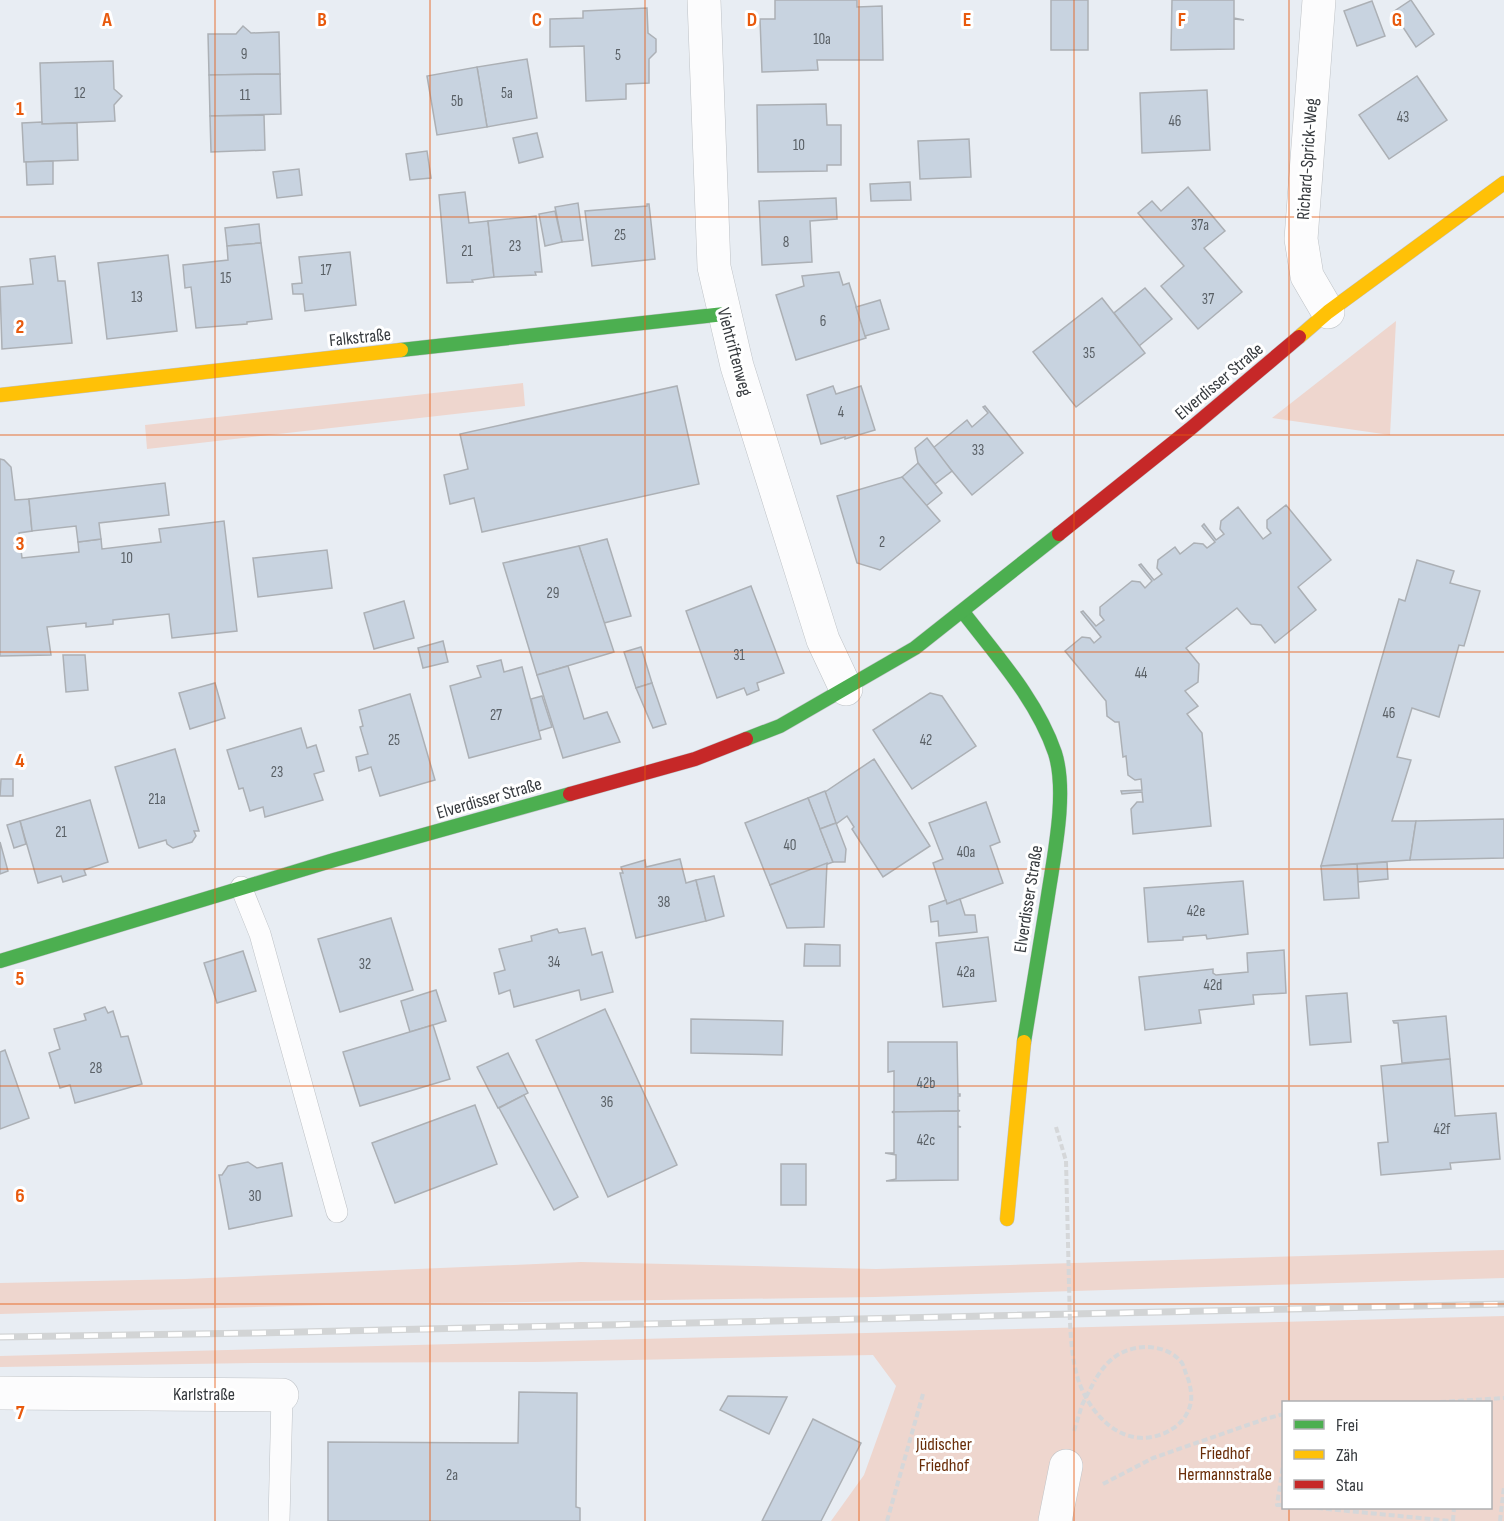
<svg xmlns="http://www.w3.org/2000/svg" width="1504" height="1521" font-family="'Sofia Sans Condensed',sans-serif">
<rect width="100%" height="100%" fill="#e8edf3"/>
<g fill="#eed6ce" fill-rule="evenodd">
<polygon points="1396,321 1390,435 1272,418"/>
<polygon points="523,383 525,406 147,449 145,425"/>
<polygon points="1504,1250 1504,1278 875,1297 326,1305 0,1314 0,1283 185,1279 581,1262 876,1269"/>
<path d="M1504 1316V1521H831L864 1475 896 1386 873 1355 535 1362 253 1363 0 1367V1356ZM1284 1402H1490V1508H1284Z"/>
</g>
<g fill="#c8d3e0" stroke="#acb0b5" stroke-width="1.5">
<polygon points="775,0 857,0 857,7 882,6 883,60 817,60 818,70 762,72 760,19 775,19"/>
<rect x="1051" y="0" width="37" height="50"/>
<polygon points="1172,0 1234,0 1234,18 1244,20 1234,19 1234,49 1171,50"/>
<polygon points="1411,0 1434,34 1416,47 1393,12"/>
<polygon points="1372,1 1385,36 1357,46 1344,11"/>
<polygon points="647,8 648,33 656,39 656,52 649,59 649,83 626,84 626,99 586,101 584,46 550,47 550,19 583,18 583,11"/>
<polygon points="243,26 251,33 279,32 280,74 209,75 208,34 236,34"/>
<polygon points="527,59 537,118 487,127 477,67"/>
<polygon points="113,61 114,89 122,96 114,105 115,121 42,124 40,63"/>
<polygon points="477,67 487,127 437,135 427,76"/>
<polygon points="280,74 281,114 210,116 209,75"/>
<polygon points="1417,76 1447,120 1389,159 1359,115"/>
<polygon points="1207,90 1210,150 1142,153 1140,93"/>
<polygon points="826,104 827,125 841,125 841,165 827,165 827,171 758,172 757,105"/>
<polygon points="264,115 265,150 211,152 210,116"/>
<polygon points="42,122 42,124 77,123 78,160 24,162 22,123"/>
<polygon points="537,133 543,157 519,163 513,138"/>
<polygon points="969,139 971,177 920,179 918,141"/>
<polygon points="427,151 431,178 410,180 406,154"/>
<polygon points="53,161 53,184 27,185 26,162"/>
<polygon points="299,169 302,195 277,198 273,172"/>
<polygon points="910,182 911,200 871,201 870,184"/>
<polygon points="1188,187 1225,231 1204,248 1242,292 1198,329 1161,286 1184,266 1138,213 1152,201 1161,211"/>
<polygon points="465,192 469,223 488,221 494,277 472,280 473,282 447,283 439,195"/>
<polygon points="836,198 837,219 810,221 812,262 762,265 759,201"/>
<polygon points="578,203 583,240 562,242 555,207"/>
<polygon points="647,204 649,204 655,259 592,266 585,211 647,206"/>
<polygon points="555,211 562,242 545,246 539,214"/>
<polygon points="536,216 542,272 535,272 536,275 494,277 488,221"/>
<polygon points="259,224 261,243 227,246 225,228"/>
<polygon points="261,243 272,319 247,322 247,324 196,328 191,287 185,288 183,265 228,260 227,246"/>
<polygon points="350,252 356,305 305,311 303,294 293,294 292,284 302,283 299,257"/>
<polygon points="168,255 177,331 107,339 98,263"/>
<polygon points="55,256 58,281 65,281 72,343 2,349 0,287 33,284 30,259"/>
<polygon points="839,272 843,285 849,283 866,338 796,360 776,295 804,286 802,276"/>
<polygon points="1145,288 1172,319 1139,346 1114,313"/>
<polygon points="1102,298 1145,353 1076,407 1033,352"/>
<polygon points="880,300 889,329 865,336 856,307"/>
<polygon points="677,386 699,484 482,532 474,498 450,504 444,475 468,469 460,434"/>
<polygon points="833,386 836,394 861,386 875,430 845,439 845,437 821,444 807,395"/>
<polygon points="985,406 1023,453 972,495 933,448 967,420 972,427 988,413 983,407"/>
<polygon points="927,438 952,471 935,484 918,463 915,448"/>
<polygon points="0,459 4,460 11,467 15,500 29,499 32,531 19,533 22,558 79,552 78,542 101,539 102,549 161,542 159,529 224,521 237,631 172,638 169,614 113,620 113,624 86,627 86,623 47,627 51,655 0,656"/>
<polygon points="918,463 942,493 926,506 902,477"/>
<polygon points="902,477 940,521 880,570 857,563 837,496"/>
<polygon points="165,483 169,515 99,523 101,539 78,542 76,526 32,531 29,499"/>
<polygon points="1286,505 1331,560 1298,587 1316,610 1275,643 1261,625 1251,624 1237,608 1186,648 1199,664 1198,682 1185,691 1198,706 1187,714 1202,733 1211,826 1133,834 1131,809 1137,802 1143,802 1142,792 1122,794 1121,791 1142,790 1141,779 1135,780 1128,775 1126,756 1123,757 1119,722 1115,722 1107,716 1106,701 1065,651 1082,637 1090,638 1094,643 1101,637 1081,612 1083,611 1096,626 1104,620 1100,615 1100,607 1132,581 1140,582 1145,588 1152,581 1139,565 1141,564 1154,580 1162,574 1157,568 1158,560 1175,547 1180,554 1194,543 1203,544 1207,548 1215,542 1202,526 1204,524 1216,540 1224,534 1220,529 1221,521 1238,507 1263,539 1271,533 1267,528 1267,520"/>
<polygon points="607,539 631,616 604,623 579,546"/>
<polygon points="579,546 614,652 537,675 503,563"/>
<polygon points="327,550 332,588 258,597 253,558"/>
<polygon points="1417,560 1454,571 1450,583 1480,591 1464,646 1459,645 1439,717 1412,708 1397,757 1411,760 1392,821 1416,821 1410,860 1321,866 1399,599 1405,601"/>
<polygon points="751,586 784,673 757,683 759,690 747,695 744,688 717,698 686,611"/>
<polygon points="404,601 414,638 374,649 364,613"/>
<polygon points="443,641 448,662 423,668 418,648"/>
<polygon points="641,647 652,683 636,688 624,652"/>
<polygon points="63,655 85,655 88,690 66,692"/>
<polygon points="501,660 504,672 522,667 541,739 469,758 450,686 481,677 477,666"/>
<polygon points="568,666 584,719 607,712 620,742 563,758 537,675"/>
<polygon points="215,683 225,718 190,729 179,693"/>
<polygon points="652,683 666,724 653,728 636,688"/>
<polygon points="930,693 942,696 976,746 912,789 873,730"/>
<polygon points="410,694 435,780 380,796 371,767 359,771 356,757 368,754 360,727 363,726 359,710"/>
<polygon points="542,696 552,727 539,731 531,699"/>
<polygon points="301,728 307,748 316,745 324,771 314,774 323,800 265,817 263,807 250,811 243,788 239,789 227,750"/>
<polygon points="175,749 199,831 194,831 196,836 192,842 173,848 167,844 166,840 139,848 115,767"/>
<polygon points="874,759 930,846 883,877 852,829 854,827 847,816 836,824 825,792"/>
<polygon points="1,779 13,779 13,796 0,796"/>
<polygon points="825,791 836,823 820,829 808,798"/>
<polygon points="808,798 833,862 770,885 745,823"/>
<polygon points="90,800 108,862 84,870 86,875 63,882 61,876 38,883 20,821"/>
<polygon points="986,802 1000,842 990,846 1003,883 947,904 933,863 943,859 929,823"/>
<polygon points="1504,819 1504,858 1410,860 1416,821"/>
<polygon points="20,821 26,844 14,848 7,825"/>
<polygon points="836,823 846,849 845,862 833,862 820,829"/>
<polygon points="0,842 8,871 0,874"/>
<polygon points="680,859 686,883 696,880 706,921 636,938 620,873 623,873 621,867 645,860 646,867"/>
<polygon points="1387,862 1388,879 1358,882 1357,864"/>
<polygon points="827,863 824,927 787,928 770,885"/>
<polygon points="1357,864 1359,898 1324,900 1321,866"/>
<polygon points="714,876 724,916 706,921 696,880"/>
<polygon points="1243,881 1248,934 1207,939 1206,935 1183,937 1183,940 1148,942 1144,888"/>
<polygon points="960,899 965,915 975,915 977,932 939,936 938,921 931,922 929,906 946,900 947,904"/>
<polygon points="391,918 413,990 340,1012 318,939"/>
<polygon points="585,928 592,955 602,952 613,992 581,1000 579,990 514,1007 510,990 499,994 494,973 505,970 499,949 532,941 531,936 557,929 559,933"/>
<polygon points="988,937 996,1001 943,1007 936,943"/>
<polygon points="805,944 840,945 840,966 804,966"/>
<polygon points="1284,950 1286,993 1253,995 1254,1004 1199,1010 1201,1023 1145,1030 1139,977 1213,969 1213,973 1216,975 1248,972 1247,953"/>
<polygon points="243,951 256,991 217,1003 204,963"/>
<polygon points="436,990 446,1021 410,1032 401,1001"/>
<polygon points="1347,993 1351,1042 1310,1045 1306,996"/>
<polygon points="105,1007 108,1013 113,1011 121,1037 128,1036 142,1084 75,1103 70,1085 60,1088 49,1053 60,1049 54,1029 86,1020 84,1014"/>
<polygon points="605,1009 677,1165 608,1197 536,1040"/>
<polygon points="1446,1016 1450,1059 1402,1063 1398,1023 1394,1023 1393,1021"/>
<polygon points="691,1019 783,1021 782,1055 691,1053"/>
<polygon points="433,1025 450,1079 360,1106 343,1052"/>
<polygon points="888,1042 957,1042 958,1094 960,1094 960,1096 958,1096 958,1110 960,1111 892,1112 894,1111 894,1071 888,1072"/>
<polygon points="5,1050 29,1118 0,1129 0,1052"/>
<polygon points="508,1053 528,1093 498,1108 477,1067"/>
<polygon points="1450,1059 1455,1116 1496,1113 1500,1159 1450,1163 1451,1169 1381,1175 1378,1143 1388,1142 1381,1066"/>
<polygon points="524,1095 578,1197 554,1210 499,1108"/>
<polygon points="475,1105 497,1164 395,1203 372,1143"/>
<polygon points="958,1111 958,1126 961,1127 958,1127 958,1180 886,1181 896,1179 896,1155 885,1153 894,1153 894,1113 892,1112"/>
<polygon points="248,1162 257,1168 282,1163 292,1216 229,1229 219,1175 222,1175 228,1166"/>
<rect x="781" y="1164" width="25" height="41"/>
<polygon points="519,1392 577,1393 576,1507 580,1508 580,1521 328,1521 328,1442 518,1443"/>
<polygon points="728,1396 787,1397 769,1434 720,1410"/>
<polygon points="813,1419 861,1443 821,1521 762,1521"/>
</g>
<g fill="none" stroke-linecap="round" stroke-linejoin="round">
<defs>
<g id="lane">
<polyline points="241,887 260,934 337,1212"/>
<polyline points="279,1521 282,1395"/>
</g>
<g id="street">
<polyline points="704,0 714,267 737,366 823,640 846,689"/>
<polyline points="1319,0 1301,239 1307,276 1328,312"/>
<polyline points="0,1393 282,1395"/>
<polyline points="1055,1521 1066,1466"/>
</g>
<g id="fast">
<polyline points="401,350 724,314"/>
<path d="M963 612C996 655 1037 700 1055 753 1068 794 1053 860 1047 902 1039 949 1032 995 1024 1042"/>
<polyline points="746,739 780,726 915,648 1059,534"/>
<polyline points="0,961 334,860 570,794"/>
</g>
<g id="slow">
<polyline points="1299,337 1328,312 1504,183"/>
<polyline points="0,395 401,350"/>
<polyline points="1007,1219 1024,1042"/>
</g>
<g id="jam">
<polyline points="1059,534 1190,429 1299,337"/>
<polyline points="570,794 695,759 746,739"/>
</g>
</defs>
<use href="#lane" stroke="#bec2c6" stroke-width="22"/>
<use href="#street" stroke="#bec2c6" stroke-width="34"/>
<use href="#fast" stroke="#bec2c6" stroke-width="15"/>
<use href="#slow" stroke="#bec2c6" stroke-width="15"/>
<use href="#jam" stroke="#bec2c6" stroke-width="15"/>
<g stroke="#d5d7d9" stroke-width="4" stroke-dasharray="6 3" stroke-linecap="butt">
<polyline points="1056,1127 1066,1161"/>
<polyline points="1440,1402 1504,1398"/>
<polyline points="1074,1431 1082,1405 1095,1380"/>
<polyline points="1284,1459 1277,1505 1284,1505"/>
<polyline points="1103,1484 1153,1458 1265,1419 1284,1414"/>
<polyline points="1317,1508 1451,1521"/>
<polyline points="887,1521 923,1394"/>
<polyline points="1453,1521 1454,1508"/>
<polyline points="1500,1521 1504,1487"/>
</g>
<use href="#lane" stroke="#fcfcfd" stroke-width="21"/>
<use href="#street" stroke="#fcfcfd" stroke-width="33"/>
<use href="#fast" stroke="#4caf50" stroke-width="14"/>
<use href="#slow" stroke="#ffc107" stroke-width="14"/>
<use href="#jam" stroke="#c62828" stroke-width="14"/>
<defs>
<polyline id="rail" points="0,1337 257,1333 1504,1304"/>
</defs>
<use href="#rail" stroke="#d2d4d5" stroke-width="7"/>
<use href="#rail" stroke="#fff" stroke-width="4.5" stroke-dasharray="14" stroke-linecap="butt"/>
<path stroke="#d5d7d9" stroke-width="4" stroke-dasharray="6 3" stroke-linecap="butt" d="M1066 1161C1067 1202 1068 1243 1069 1284 1070 1315 1069 1349 1078 1379 1089 1414 1123 1450 1162 1434 1176 1429 1188 1418 1191 1402 1192 1394 1190 1383 1187 1376 1185 1372 1184 1366 1182 1363 1166 1342 1131 1343 1112 1359 1105 1365 1100 1372 1095 1380"/>
</g>
<path fill="none" stroke="#e8590c" stroke-width="1.5" stroke-opacity="0.55" d="M215 0V1521M430 0V1521M645 0V1521M859 0V1521M1074 0V1521M1289 0V1402M0 217H1504M0 435H1504M0 652H1504M0 869H1504M0 1086H1504M0 1304H1504M1289 1508V1521"/>
<g text-anchor="middle" stroke-width="6" stroke-linejoin="round" paint-order="stroke">
<g font-size="15" fill="#5a6066">
<text x="822" y="44">10a</text>
<text x="244" y="59">9</text>
<text x="618" y="60">5</text>
<text x="80" y="98">12</text>
<text x="507" y="98">5a</text>
<text x="245" y="100">11</text>
<text x="457" y="106">5b</text>
<text x="1403" y="122">43</text>
<text x="1175" y="126">46</text>
<text x="799" y="150">10</text>
<text x="1200" y="230">37a</text>
<text x="620" y="240">25</text>
<text x="786" y="247">8</text>
<text x="515" y="251">23</text>
<text x="467" y="256">21</text>
<text x="326" y="275">17</text>
<text x="226" y="283">15</text>
<text x="137" y="302">13</text>
<text x="1208" y="304">37</text>
<text x="823" y="326">6</text>
<text x="1089" y="358">35</text>
<text x="841" y="417">4</text>
<text x="978" y="455">33</text>
<text x="882" y="547">2</text>
<text x="127" y="563">10</text>
<text x="553" y="598">29</text>
<text x="739" y="660">31</text>
<text x="1141" y="678">44</text>
<text x="1389" y="718">46</text>
<text x="496" y="720">27</text>
<text x="394" y="745">25</text>
<text x="926" y="745">42</text>
<text x="277" y="777">23</text>
<text x="157" y="804">21a</text>
<text x="61" y="837">21</text>
<text x="790" y="850">40</text>
<text x="966" y="857">40a</text>
<text x="664" y="907">38</text>
<text x="1196" y="916">42e</text>
<text x="554" y="967">34</text>
<text x="365" y="969">32</text>
<text x="966" y="977">42a</text>
<text x="1213" y="990">42d</text>
<text x="96" y="1073">28</text>
<text x="926" y="1088">42b</text>
<text x="607" y="1107">36</text>
<text x="1442" y="1134">42f</text>
<text x="926" y="1145">42c</text>
<text x="255" y="1201">30</text>
<text x="452" y="1480">2a</text>
</g>
<g font-size="18" fill="#363a3e" stroke="#fff">
<text transform="translate(1307 159) rotate(-86)" y="6">Richard-Sprick-Weg</text>
<text transform="translate(360 337) rotate(-6)" y="6">Falkstraße</text>
<text transform="translate(735 352) rotate(75)" y="6">Viehtriftenweg</text>
<text transform="translate(1219 381) rotate(-40)" y="6">Elverdisser Straße</text>
<text transform="translate(489 798) rotate(-16)" y="6">Elverdisser Straße</text>
<text transform="translate(1028 899) rotate(-81)" y="6">Elverdisser Straße</text>
<text x="204" y="1400">Karlstraße</text>
</g>
<g font-size="18" fill="#682c07" stroke="#fff">
<text x="944" y="1450">Jüdischer<tspan x="944" dy="21">Friedhof</tspan></text>
<text x="1225" y="1459">Friedhof<tspan x="1225" dy="21">Hermannstraße</tspan></text>
</g>
</g>
<g font-size="20" text-anchor="middle" font-weight="bold" fill="#e8590c" stroke="#fff" stroke-width="6" stroke-linejoin="round" paint-order="stroke">
<text x="107" y="26">A</text>
<text x="322" y="26">B</text>
<text x="537" y="26">C</text>
<text x="752" y="26">D</text>
<text x="967" y="26">E</text>
<text x="1182" y="26">F</text>
<text x="1397" y="26">G</text>
<text x="20" y="115">1</text>
<text x="20" y="333">2</text>
<text x="20" y="550">3</text>
<text x="20" y="767">4</text>
<text x="20" y="985">5</text>
<text x="20" y="1202">6</text>
<text x="20" y="1419">7</text>
</g>
<rect x="1282" y="1401" width="210" height="108" fill="#ffffff" stroke="#afb0b2" stroke-width="1.5"/>
<rect x="1294" y="1420" width="30" height="9" fill="#4caf50" stroke="#afb0b2" stroke-width="1.5"/>
<text x="1336" y="1431" font-size="18" fill="#363a3e">Frei</text>
<rect x="1294" y="1450" width="30" height="9" fill="#ffc107" stroke="#afb0b2" stroke-width="1.5"/>
<text x="1336" y="1461" font-size="18" fill="#363a3e">Zäh</text>
<rect x="1294" y="1480" width="30" height="9" fill="#c62828" stroke="#afb0b2" stroke-width="1.5"/>
<text x="1336" y="1491" font-size="18" fill="#363a3e">Stau</text>
</svg>
